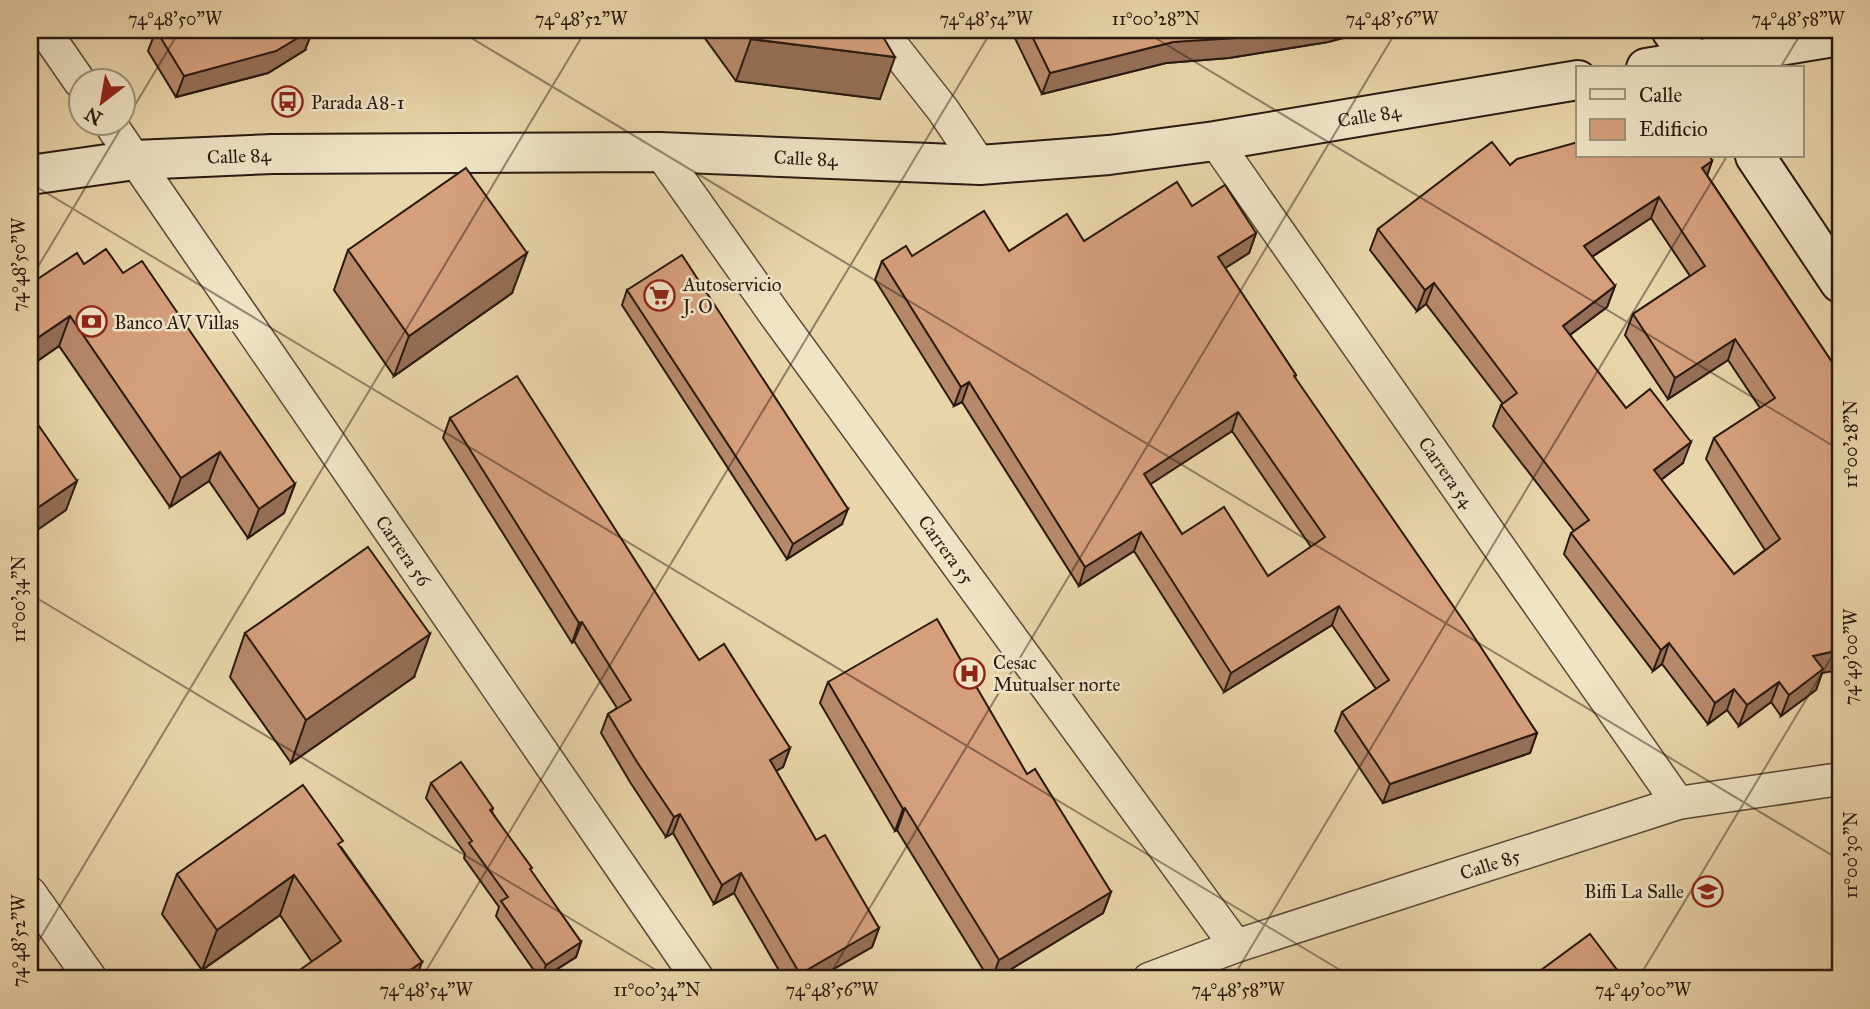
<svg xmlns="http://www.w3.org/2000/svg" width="1870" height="1009" font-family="'IM FELL Great Primer',serif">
<rect width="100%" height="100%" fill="#e8d5a9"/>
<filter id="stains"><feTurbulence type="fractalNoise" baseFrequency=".00286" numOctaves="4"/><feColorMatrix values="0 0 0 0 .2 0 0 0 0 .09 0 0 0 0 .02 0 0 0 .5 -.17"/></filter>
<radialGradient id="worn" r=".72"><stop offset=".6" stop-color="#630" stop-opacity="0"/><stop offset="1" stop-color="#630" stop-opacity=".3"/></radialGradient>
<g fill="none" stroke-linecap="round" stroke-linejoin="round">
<defs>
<g id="street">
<polyline points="44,30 80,82"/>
<polyline points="880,30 943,110 980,165"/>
<path id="s1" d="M109 122 698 979"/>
<path id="s2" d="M1215 141 1678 803"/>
<path id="s3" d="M660 152 776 316 1236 946"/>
<polyline points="30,893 91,979"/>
<path id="s4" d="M1149 979 1236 946 1678 803 1840 779"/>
</g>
<g id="secondary">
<polyline points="1671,30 1698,68"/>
<polyline points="1646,68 1840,36"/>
<polyline points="1755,156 1840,283"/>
<path id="s5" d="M30 175 135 160 272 154 660 152 980 165 1109 155 1215 141 1578 80"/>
</g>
</defs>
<use href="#street" stroke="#594837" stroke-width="35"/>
<use href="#secondary" stroke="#291911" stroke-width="42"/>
<use href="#street" stroke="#f0e4c7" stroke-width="32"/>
<use href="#secondary" stroke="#f0e4c7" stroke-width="38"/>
</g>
<g fill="#b7896b" stroke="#291911" stroke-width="2" fill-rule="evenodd">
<polygon points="156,30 305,50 268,73 176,97 148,51"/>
<polygon points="699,30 879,30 880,99 736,81"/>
<polygon points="1011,30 1373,30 1328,42 1229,58 1166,63 1042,94"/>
<path d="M1712 161 1707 175 1840 374 1822 673 1816 690 1781 716 1771 702 1739 726 1727 710 1708 724 1662 664 1653 671 1564 554 1571 533 1574 531 1493 426 1501 405 1503 404 1426 304 1417 311 1370 250 1378 229 1510 165ZM1651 218 1690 276 1633 314 1625 335 1668 399 1728 360 1760 408 1714 438 1706 459 1765 550 1734 574 1661 480 1683 463 1626 408 1570 335 1607 307 1615 286 1592 257Z"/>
<path d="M1192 206 1256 233 1249 253 1225 268 1296 375 1295 378 1537 733 1530 753 1383 803 1335 731 1342 712 1376 689 1332 625 1224 692 1134 551 1079 586 962 402 954 406 875 280 882 261 912 256 1009 251 1084 241ZM1232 431 1311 547 1268 576 1182 534 1150 484Z"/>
<polygon points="348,250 512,293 394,376 334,290"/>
<polygon points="84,264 123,273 295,484 284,513 248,538 209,481 170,507 59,346 30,366 30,284"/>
<polygon points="627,290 842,524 787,559 622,305"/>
<polygon points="450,418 790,748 783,767 776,771 816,840 879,928 872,947 816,979 784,979 734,893 714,904 673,833 666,837 630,782 601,733 608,714 617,708 574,641 572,643 443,438"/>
<polygon points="245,633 414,677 291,763 230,677"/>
<polygon points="828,682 1027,774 1111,892 1103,913 995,979 989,979 897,830 895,831 820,703"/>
<polygon points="431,783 493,808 492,812 531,871 581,942 576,957 542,979 540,979 496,916 499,907 464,858 465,854 426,798"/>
<polygon points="341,847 422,962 312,962 280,915 202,970 162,914 177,874"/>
</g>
<g fill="#956f57" stroke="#291911" stroke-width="2">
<polygon points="311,30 313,30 305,50 268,73 176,97 184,76"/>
<polygon points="1284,30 1373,30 1328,42 1229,58 1166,63 1042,94 1050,73 1173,42"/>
<polygon points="751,39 895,57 880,99 736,81"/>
<polygon points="1712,161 1705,182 1702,168"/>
<polygon points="1659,197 1651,218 1576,267 1584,246"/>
<polygon points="1256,233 1249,253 1211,277 1218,257"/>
<polygon points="527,253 512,293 394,376 409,336"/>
<polygon points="1434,283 1426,304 1417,311 1425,290"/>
<polygon points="1615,286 1607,307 1555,346 1563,326"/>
<polygon points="70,316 59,346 30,366 30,343"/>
<polygon points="1735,339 1728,360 1668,399 1675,378"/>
<polygon points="969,382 962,402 954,406 961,387"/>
<polygon points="1238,412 1232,431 1137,493 1144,474"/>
<polygon points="1691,442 1683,463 1646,491 1654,470"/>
<polygon points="220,452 209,481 170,507 181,478"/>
<polygon points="77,481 66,510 30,535 30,513"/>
<polygon points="295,484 284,513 248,538 259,509"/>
<polygon points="848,509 842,524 787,559 793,544"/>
<polygon points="1141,532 1134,551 1079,586 1085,567"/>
<polygon points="1339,606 1332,625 1224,692 1231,673"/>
<polygon points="582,622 574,641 572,643 579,623"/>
<polygon points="430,634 414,677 291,763 306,720"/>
<polygon points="1669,643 1662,664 1653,671 1661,650"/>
<polygon points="1840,650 1840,670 1822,673 1816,690 1781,716 1789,695 1813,656"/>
<polygon points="1779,682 1771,702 1739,726 1747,705"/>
<polygon points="1734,689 1727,710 1708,724 1715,703"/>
<polygon points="1537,733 1530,753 1383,803 1390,784"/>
<polygon points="790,748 783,767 762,779 770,760"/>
<polygon points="905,808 897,830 895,831 903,809"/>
<polygon points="680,814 673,833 666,837 674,817"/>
<polygon points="741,873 734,893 714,904 722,885"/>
<polygon points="294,875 280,915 202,970 217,930"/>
<polygon points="1111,892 1103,913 995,979 992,979 999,960"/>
<polygon points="879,928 872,947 816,979 797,979 800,974"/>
<polygon points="581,942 576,957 541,979 546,965"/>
<polygon points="422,962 416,979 397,979"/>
</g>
<g fill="#d59f7c" stroke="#291911" stroke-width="2" fill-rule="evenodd">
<polygon points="156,30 311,30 276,51 184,76"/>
<polygon points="745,30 879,30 895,57 751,39"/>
<polygon points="1029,30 1284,30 1237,38 1173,42 1050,73"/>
<path d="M1492 142 1510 165 1517 159 1578 142V156H1710L1712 161 1702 168 1840 374V650L1813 656 1823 669 1789 695 1779 682 1747 705 1734 689 1715 703 1669 643 1661 650 1571 533 1589 520 1501 405 1517 393 1434 283 1425 290 1378 229ZM1659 197 1705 266 1633 314 1675 378 1735 339 1775 398 1714 438 1780 539 1734 574 1654 470 1691 442 1650 389 1626 408 1563 326 1615 286 1584 246Z"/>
<polygon points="466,168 527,253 409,336 348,250"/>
<path d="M1177 182 1192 206 1225 185 1256 233 1218 257 1296 375 1294 376 1467 626 1537 733 1390 784 1342 712 1389 680 1339 606 1231 673 1141 532 1085 567 969 382 961 387 882 261 906 246 912 256 984 211 1009 251 1067 214 1084 241ZM1238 412 1325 537 1268 576 1224 507 1182 534 1144 474Z"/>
<polygon points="106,249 123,273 142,261 295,484 259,509 220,452 181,478 70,316 30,343 30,284 77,253 84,264"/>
<polygon points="682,255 848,509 793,544 627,290"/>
<polygon points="517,376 699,660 724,644 790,748 770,760 816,840 825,835 879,928 800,974 741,873 722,885 680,814 674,817 637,762 608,714 631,700 582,622 579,623 450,418"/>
<polygon points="30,413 77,481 30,513"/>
<polygon points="368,547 430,634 306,720 245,633"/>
<polygon points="937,619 1027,774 1035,769 1111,892 999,960 905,808 903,809 828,682"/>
<polygon points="461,762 493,808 490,810 532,868 530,869 581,942 546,965 501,901 508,897 469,843 472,841 431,783"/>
<polygon points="303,785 343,841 338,844 422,962 397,979 287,979 341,941 294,875 217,930 177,874"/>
<polygon points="1590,934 1624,979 1535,979 1533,976"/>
</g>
<path fill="none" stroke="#291911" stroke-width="2" stroke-opacity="0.45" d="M458 30 1840 860M1142 30 1840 450M1825 30 1840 39M1780 68 1803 30M30 183 1355 979M30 280 180 30M30 594 671 979M30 955 586 30M421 979 992 30M827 979 1397 30M1232 979 1727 156M1638 979 1840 643"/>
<defs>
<symbol id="bus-ring" viewBox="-11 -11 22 22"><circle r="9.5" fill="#f0e4c7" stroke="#8f2418" stroke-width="1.5"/><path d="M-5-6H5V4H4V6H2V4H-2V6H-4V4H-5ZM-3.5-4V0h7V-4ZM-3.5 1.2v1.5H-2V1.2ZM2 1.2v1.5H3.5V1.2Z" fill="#8f2418"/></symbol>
<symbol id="supermarket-ring" viewBox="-11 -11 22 22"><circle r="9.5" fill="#f0e4c7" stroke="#8f2418" stroke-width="1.5"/><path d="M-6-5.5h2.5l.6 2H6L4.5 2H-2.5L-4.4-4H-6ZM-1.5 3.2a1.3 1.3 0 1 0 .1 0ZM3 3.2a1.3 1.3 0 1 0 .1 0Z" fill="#8f2418"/></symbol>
<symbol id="bank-ring" viewBox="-11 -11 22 22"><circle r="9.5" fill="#f0e4c7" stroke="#8f2418" stroke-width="1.5"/><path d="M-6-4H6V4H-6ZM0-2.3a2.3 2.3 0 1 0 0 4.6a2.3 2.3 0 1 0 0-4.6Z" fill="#8f2418"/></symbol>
<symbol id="hospital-ring" viewBox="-11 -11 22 22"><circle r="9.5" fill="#f0e4c7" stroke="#8f2418" stroke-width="1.5"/><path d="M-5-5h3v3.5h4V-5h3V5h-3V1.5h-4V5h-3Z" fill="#8f2418"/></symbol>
<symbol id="school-ring" viewBox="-11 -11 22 22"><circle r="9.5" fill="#f0e4c7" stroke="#8f2418" stroke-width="1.5"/><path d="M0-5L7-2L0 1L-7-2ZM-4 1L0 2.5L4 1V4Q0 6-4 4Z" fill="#8f2418"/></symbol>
</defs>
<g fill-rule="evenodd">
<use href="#bus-ring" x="270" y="84" width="35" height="35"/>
<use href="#supermarket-ring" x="642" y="278" width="35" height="35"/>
<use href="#bank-ring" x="74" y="304" width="35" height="35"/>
<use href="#hospital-ring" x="952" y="656" width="35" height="35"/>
<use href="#school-ring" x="1690" y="874" width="35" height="35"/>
</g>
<g text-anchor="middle" stroke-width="5" stroke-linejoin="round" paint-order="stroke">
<g font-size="19" fill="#291911" stroke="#f0e4c7" text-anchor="start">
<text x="311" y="109">Parada A8-1</text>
<text x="683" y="291">Autoservicio<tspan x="683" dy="22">J. O</tspan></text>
<text x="114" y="329">Banco AV Villas</text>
<text x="993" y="669">Cesac<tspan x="993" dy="22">Mutualser norte</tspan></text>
<text x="1684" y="898" text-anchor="end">Biffi La Salle</text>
</g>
<g font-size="19" fill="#291911" stroke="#f0e4c7">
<text dy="7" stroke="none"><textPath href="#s5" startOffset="1344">Calle 84</textPath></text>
<text dy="7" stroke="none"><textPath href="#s5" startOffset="210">Calle 84</textPath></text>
<text dy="7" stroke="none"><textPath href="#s5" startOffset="777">Calle 84</textPath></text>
<text dy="7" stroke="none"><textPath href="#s2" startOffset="404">Carrera 54</textPath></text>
<text dy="7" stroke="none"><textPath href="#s3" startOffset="490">Carrera 55</textPath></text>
<text dy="7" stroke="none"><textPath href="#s1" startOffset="520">Carrera 56</textPath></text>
<text dy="7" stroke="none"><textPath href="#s4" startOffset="360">Calle 85</textPath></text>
</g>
</g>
<rect width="1870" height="1009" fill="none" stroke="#e8d5a9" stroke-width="77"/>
<rect x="1576" y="66" width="228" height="91" fill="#f0e4c7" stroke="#a0937e" stroke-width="2"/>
<rect x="1590" y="89" width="35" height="10" fill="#f0e4c7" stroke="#a0937e" stroke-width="2"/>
<text x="1639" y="102" font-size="21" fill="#291911">Calle</text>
<rect x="1590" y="119" width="35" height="21" fill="#d59f7c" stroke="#a0937e" stroke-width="2"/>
<text x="1639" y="136" font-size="21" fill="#291911">Edificio</text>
<g transform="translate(102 102) rotate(211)"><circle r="33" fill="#f0e4c7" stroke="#a0937e" stroke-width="2"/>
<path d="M0-5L12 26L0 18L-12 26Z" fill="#8f2418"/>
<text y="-10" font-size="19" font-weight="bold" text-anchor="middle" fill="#291911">N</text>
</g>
<rect x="38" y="38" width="1794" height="932" fill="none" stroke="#291911" stroke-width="2.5"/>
<g font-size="18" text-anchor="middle" fill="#291911">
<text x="175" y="25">74°48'50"W</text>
<text x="581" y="25">74°48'52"W</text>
<text x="986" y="25">74°48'54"W</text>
<text x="1156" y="25">11°00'28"N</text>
<text x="1392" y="25">74°48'56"W</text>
<text x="1798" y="25">74°48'58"W</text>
<text transform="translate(19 265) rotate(-90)" y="6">74°48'50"W</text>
<text transform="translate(1851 444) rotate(-90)" y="6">11°00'28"N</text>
<text transform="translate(19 599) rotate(-90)" y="6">11°00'34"N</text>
<text transform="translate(1851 657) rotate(-90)" y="6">74°49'00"W</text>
<text transform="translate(1851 855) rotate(-90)" y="6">11°00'30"N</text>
<text transform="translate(19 941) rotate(-90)" y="6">74°48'52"W</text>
<text x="426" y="996">74°48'54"W</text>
<text x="657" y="996">11°00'34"N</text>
<text x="832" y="996">74°48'56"W</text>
<text x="1238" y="996">74°48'58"W</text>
<text x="1643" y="996">74°49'00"W</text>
</g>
<rect width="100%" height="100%" filter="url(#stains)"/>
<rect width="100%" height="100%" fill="url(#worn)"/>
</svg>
